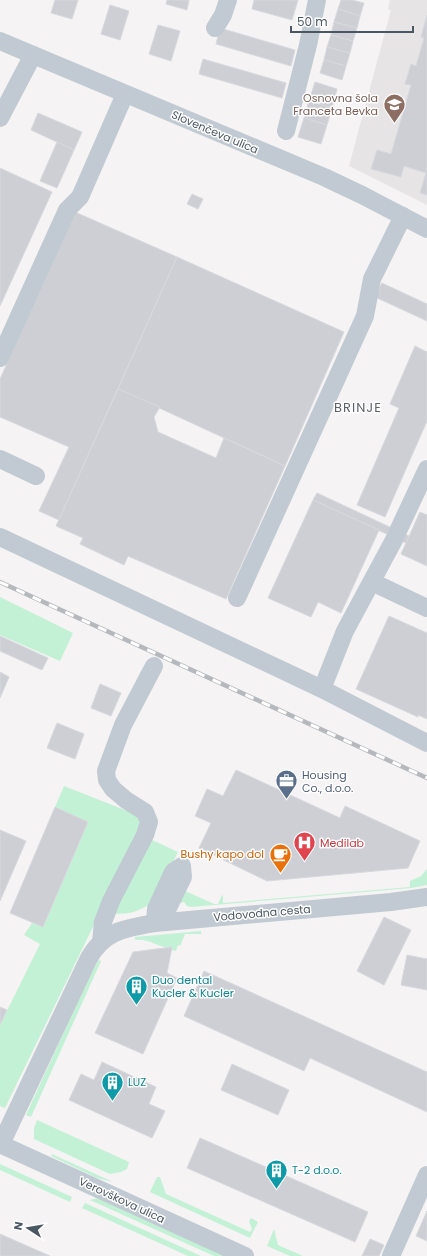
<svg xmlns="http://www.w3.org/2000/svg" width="427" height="1256" font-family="Poppins,sans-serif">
<rect width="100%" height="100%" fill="#f5f3f3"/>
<polygon fill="#e6e4e5" points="390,0 427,0 427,205 349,166 391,10 388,9"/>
<g fill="#c3f1d5">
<polygon points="0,597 73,633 60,661 0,635"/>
<polygon points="64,786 140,816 139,832 5,1108 0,1106 0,1025 40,944 24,935 32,923 43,927 88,822 55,807"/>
<path d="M152 840 178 852 151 905C145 906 142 909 136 911 130 914 123 913 116 914V907Z"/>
<polygon points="427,869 427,885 411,888 191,907 187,906 184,902 180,903 183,890 214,904 218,904 222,895 223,896 223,903 410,887 410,881 421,876"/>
<path d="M201 931V934H185L180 946 178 945 176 951 171 950 172 947C158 949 151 938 135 940V937Z"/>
<polygon points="99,960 101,961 31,1117 26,1115 91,973"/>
<polygon points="37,1120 129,1162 127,1169 121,1172 110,1174 34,1139 34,1128"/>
<polygon points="52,1154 113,1182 97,1178 51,1156"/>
<polygon points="0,1164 72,1197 70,1202 0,1170"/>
<polygon points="157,1177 160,1177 166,1194 250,1232 252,1229 249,1221 251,1218 258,1222 250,1238 150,1192"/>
<polygon points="98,1198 225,1256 214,1256 90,1200"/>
<polygon points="85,1203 201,1256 188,1256 82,1208"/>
<polygon points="274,1229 278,1245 303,1256 290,1256 267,1246"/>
</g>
<g fill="#cdcfd5" stroke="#d7d9de">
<polygon points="55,0 78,0 72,19 51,13"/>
<polygon points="167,0 189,0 187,10 166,4"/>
<polygon points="254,0 298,0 292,20 252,9"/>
<polygon points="341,0 352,0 364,3 360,16 338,9"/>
<polygon points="110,5 129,11 120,40 101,34"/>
<polygon points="338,9 360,16 357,28 334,22"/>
<polygon points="427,15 427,195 420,193 426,173 404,166 401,177 371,169 377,150 391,154 411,85 405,84 411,64 416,66 424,38 421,37"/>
<polygon points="334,22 357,28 353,41 331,35"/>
<polygon points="158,25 180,31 171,61 149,54"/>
<polygon points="220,28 295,50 291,66 216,44"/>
<polygon points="331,35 353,41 350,53 327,47"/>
<polygon points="327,47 350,53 346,66 324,60"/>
<polygon points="203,59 286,83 282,98 199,74"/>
<polygon points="324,60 346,66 342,80 320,73"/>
<polygon points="315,82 337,89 332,108 309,101"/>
<polygon points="309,101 332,108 327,125 304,118"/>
<polygon points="38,113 82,132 74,150 31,130"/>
<polygon points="304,118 327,125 321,144 298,137"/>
<polygon points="57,142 74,150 57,188 40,181"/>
<polygon points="0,168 52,192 0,306"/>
<polygon points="192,194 203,199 198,209 187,204"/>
<polygon points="75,212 177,257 59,520 39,511 69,447 0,417 0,379"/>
<polygon points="177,257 344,332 285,466 118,389"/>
<polygon points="382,283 427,304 427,321 375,297"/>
<polygon points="415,346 427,352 427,421 385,517 357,505 399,408 390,404"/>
<polygon points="118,389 160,407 154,417 158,432 216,458 224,438 285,466 226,599 128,556 124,565 80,544 83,538 56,526"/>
<polygon points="317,493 409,536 406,543 313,500"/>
<polygon points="313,500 379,530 341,613 318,602 311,617 268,598"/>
<polygon points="420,512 427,515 427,566 401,554"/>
<polygon points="389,616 427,633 427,719 418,715 418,717 356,689"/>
<polygon points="0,636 48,658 42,670 0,651"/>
<polygon points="0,672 9,677 0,698"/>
<polygon points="100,684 121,693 111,716 91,708"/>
<polygon points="57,723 84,734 75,759 47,748"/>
<polygon points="236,770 340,818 345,806 420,841 408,868 267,881 199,848 211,823 195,816 207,789 223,796"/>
<polygon points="55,807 88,822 43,927 10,913"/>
<polygon points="0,830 26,841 0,901"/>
<polygon points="384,917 411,930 384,985 357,971"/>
<polygon points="172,947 167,973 177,978 143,1054 95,1033 133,952"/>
<polygon points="407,955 427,959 427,990 401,985"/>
<polygon points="204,971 427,1072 427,1112 310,1058 304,1071 184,1016"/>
<polygon points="0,1007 7,1010 0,1025"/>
<polygon points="102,1062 156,1087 149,1104 165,1111 152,1138 69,1100 81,1074 94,1080"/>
<polygon points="232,1064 289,1090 278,1115 221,1090"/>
<polygon points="200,1138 368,1212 355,1242 187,1168"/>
<polygon points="427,1211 427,1241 416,1236"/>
<polygon points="0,1234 50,1256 0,1256"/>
<polygon points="370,1239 384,1245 379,1256 362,1256"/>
</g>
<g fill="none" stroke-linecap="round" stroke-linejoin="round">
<g stroke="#c1cad2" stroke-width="18">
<polyline points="215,28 223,15 228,0"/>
<polyline points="0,41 324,177 362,195 427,229"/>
<polyline points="0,118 33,55"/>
<polyline points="286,131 308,45 317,0"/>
<polyline points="0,358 67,210 80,197 125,94"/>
<polyline points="0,459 36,476"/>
<polyline points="398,531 427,469"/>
<polyline points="0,537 322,689 427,743"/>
<polyline points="372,582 427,608"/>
<polyline points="237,598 365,316 372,279 403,216"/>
<polyline points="322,689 345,631 395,538"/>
<polygon points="182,866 183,877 182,879 168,908 155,923 156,909 173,872"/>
<polyline points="101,942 103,922 111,901 145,835 149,822 145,812 126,800 113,789 107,780 106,771 123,725 154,666"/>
<polyline points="0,1144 245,1256"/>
<path d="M1 1144 88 960C103 931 125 928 155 923L391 902 427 897"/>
<polyline points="391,1256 427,1175"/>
</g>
<defs>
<polyline id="rail" points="0,582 427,778"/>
</defs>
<use href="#rail" stroke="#b5b8bd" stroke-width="4.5"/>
<use href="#rail" stroke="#fff" stroke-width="3" stroke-dasharray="9" stroke-linecap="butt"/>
</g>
<defs>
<symbol id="school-pin" viewBox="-11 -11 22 30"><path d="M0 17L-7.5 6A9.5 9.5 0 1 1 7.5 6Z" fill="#8d6e63" stroke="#fff"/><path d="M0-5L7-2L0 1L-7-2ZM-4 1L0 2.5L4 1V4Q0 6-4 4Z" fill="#fff"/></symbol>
<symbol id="office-pin" viewBox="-11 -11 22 30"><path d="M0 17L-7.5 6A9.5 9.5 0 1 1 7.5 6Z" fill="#5c6f8a" stroke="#fff"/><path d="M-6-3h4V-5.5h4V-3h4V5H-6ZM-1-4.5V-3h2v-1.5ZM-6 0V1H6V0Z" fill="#fff"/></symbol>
<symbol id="hospital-pin" viewBox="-11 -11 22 30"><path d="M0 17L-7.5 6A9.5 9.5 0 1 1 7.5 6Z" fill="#e0444e" stroke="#fff"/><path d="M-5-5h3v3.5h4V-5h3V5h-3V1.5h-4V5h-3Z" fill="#fff"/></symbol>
<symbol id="cafe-pin" viewBox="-11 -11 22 30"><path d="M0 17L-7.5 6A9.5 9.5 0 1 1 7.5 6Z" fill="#e8710a" stroke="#fff"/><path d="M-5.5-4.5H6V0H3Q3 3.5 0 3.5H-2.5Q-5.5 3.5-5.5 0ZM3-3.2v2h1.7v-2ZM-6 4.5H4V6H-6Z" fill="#fff"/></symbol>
<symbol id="building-pin" viewBox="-11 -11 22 30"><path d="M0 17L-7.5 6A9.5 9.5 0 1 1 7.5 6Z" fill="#0f9aa8" stroke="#fff"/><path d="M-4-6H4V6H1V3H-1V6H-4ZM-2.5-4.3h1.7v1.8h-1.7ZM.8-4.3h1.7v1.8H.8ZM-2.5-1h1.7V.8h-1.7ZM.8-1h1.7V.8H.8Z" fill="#fff"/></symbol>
</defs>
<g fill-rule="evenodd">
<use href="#school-pin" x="382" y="92" width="25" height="34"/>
<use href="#office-pin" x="274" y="768" width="25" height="34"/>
<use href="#hospital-pin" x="292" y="830" width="25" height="34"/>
<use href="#cafe-pin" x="268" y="842" width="25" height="34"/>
<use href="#building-pin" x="124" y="974" width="25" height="34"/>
<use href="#building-pin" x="100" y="1070" width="25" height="34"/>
<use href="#building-pin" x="264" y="1158" width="25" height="34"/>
</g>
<g text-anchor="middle" stroke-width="3" stroke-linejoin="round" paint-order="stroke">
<g font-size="11" fill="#785e54" stroke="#fff" text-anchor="end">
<text x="378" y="102">Osnovna šola<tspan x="378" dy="13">Franceta Bevka</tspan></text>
</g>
<g font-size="11" fill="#4a5661" stroke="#fff">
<text transform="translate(215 132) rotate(23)" y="4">Slovenčeva ulica</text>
<text transform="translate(262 913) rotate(-5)" y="4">Vodovodna cesta</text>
<text transform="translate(122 1200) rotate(25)" y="4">Verovškova ulica</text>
</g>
<g font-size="11" fill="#4e5e75" stroke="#fff" text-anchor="start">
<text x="302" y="779">Housing<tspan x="302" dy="13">Co., d.o.o.</tspan></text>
</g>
<g font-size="11" fill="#be3a42" stroke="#fff" text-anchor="start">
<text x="320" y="847">Medilab</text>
</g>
<g font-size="11" fill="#c56008" stroke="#fff" text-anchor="end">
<text x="264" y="858">Bushy kapo dol</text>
</g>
<g font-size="11" fill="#0d838f" stroke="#fff" text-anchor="start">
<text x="152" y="984">Duo dental<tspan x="152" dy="13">Kucler &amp; Kucler</tspan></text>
<text x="128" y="1086">LUZ</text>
<text x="292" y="1174">T-2 d.o.o.</text>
</g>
<g font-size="13" letter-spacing="1" fill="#5f6368" stroke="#fff">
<text x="358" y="412">BRINJE</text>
</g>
</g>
<g transform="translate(28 1228) rotate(282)" stroke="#ffffff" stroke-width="3" paint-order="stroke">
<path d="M0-3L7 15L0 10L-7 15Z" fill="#4a5661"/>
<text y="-6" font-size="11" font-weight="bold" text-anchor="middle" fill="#4a5661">N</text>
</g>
<path d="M291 26v6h122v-6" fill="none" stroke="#4a5661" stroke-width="2"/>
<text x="297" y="26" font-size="12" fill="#4a5661" stroke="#ffffff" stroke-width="3" paint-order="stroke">50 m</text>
</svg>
